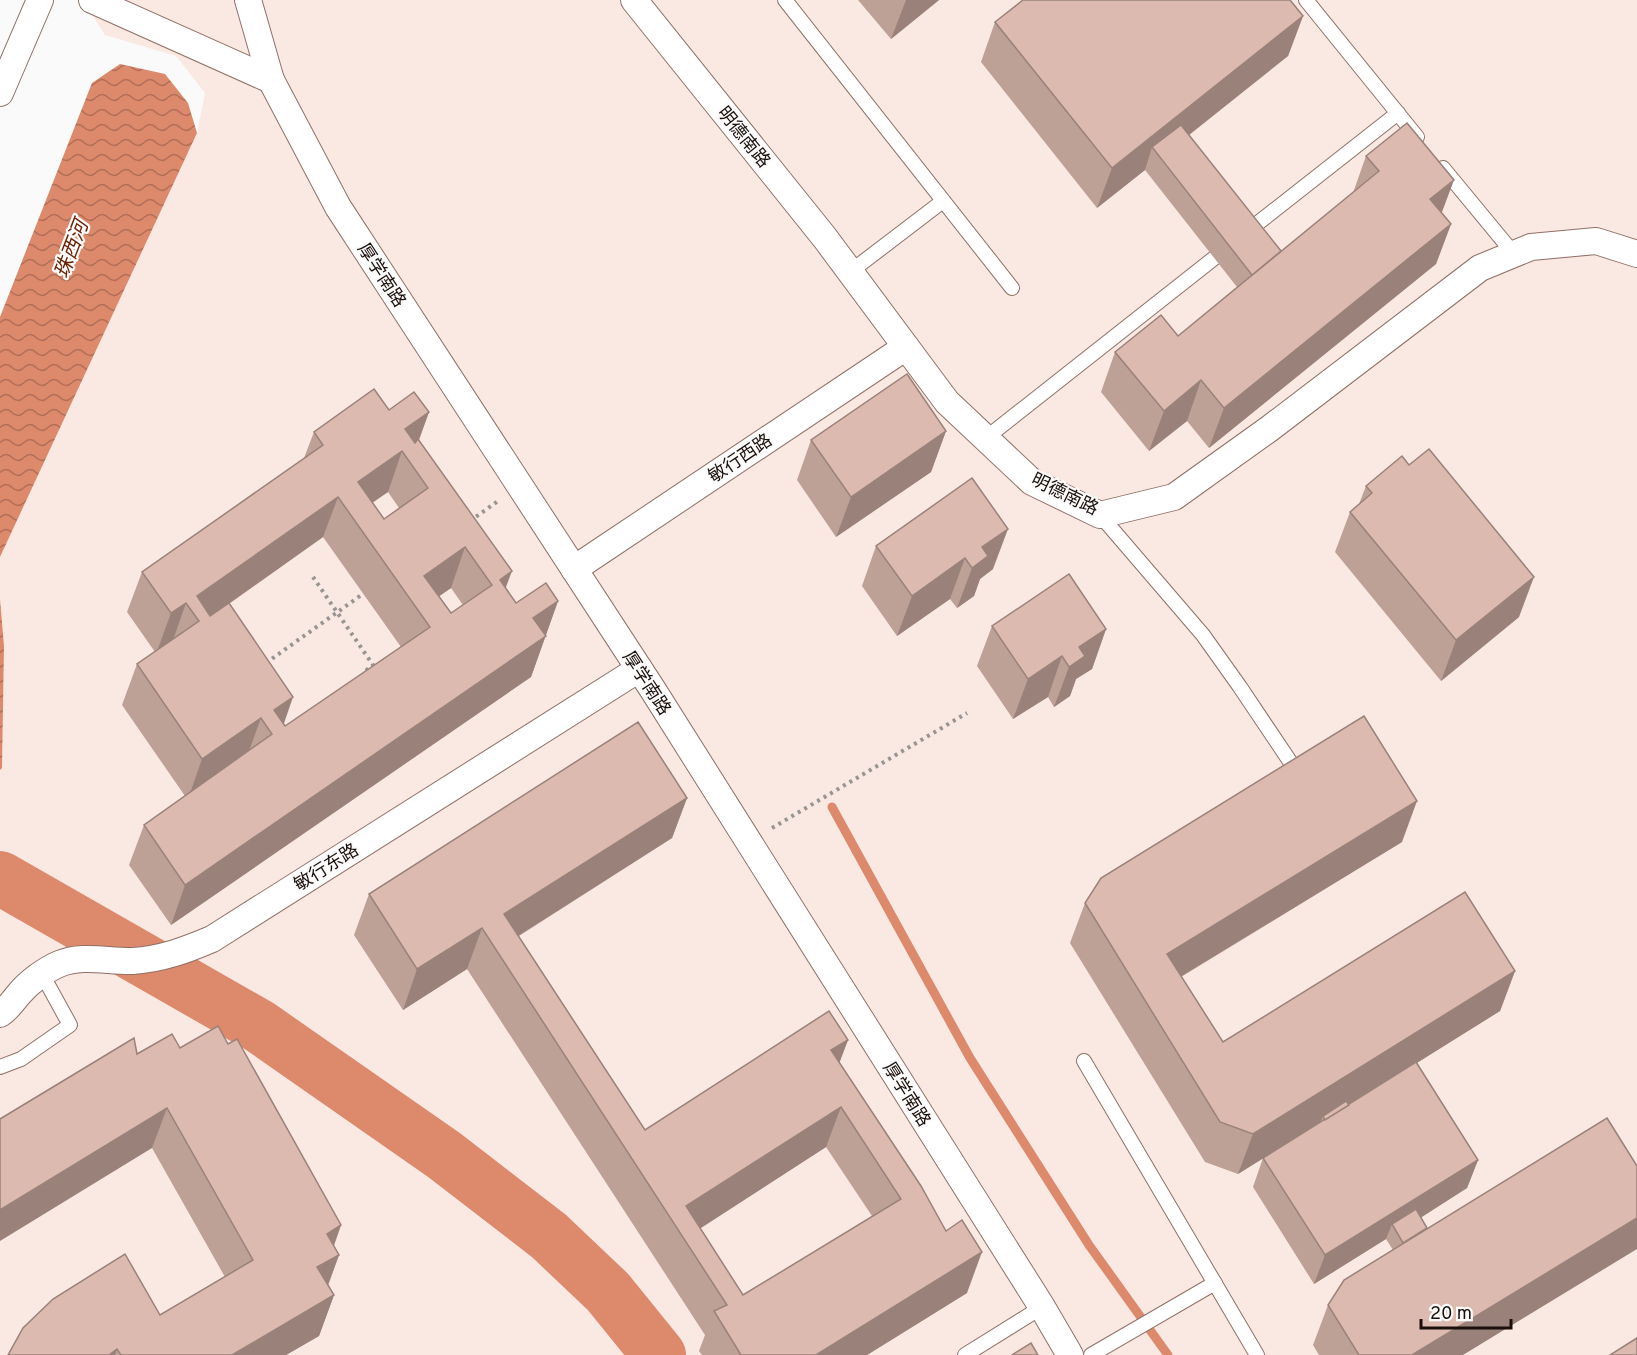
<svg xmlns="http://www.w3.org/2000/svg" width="1637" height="1355" font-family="Overpass,'Noto Sans SC',sans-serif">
<defs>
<pattern id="water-waves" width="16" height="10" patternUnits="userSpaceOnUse" patternTransform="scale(1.5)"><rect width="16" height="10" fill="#dc896c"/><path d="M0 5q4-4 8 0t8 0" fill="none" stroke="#b26e57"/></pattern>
</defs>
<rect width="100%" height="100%" fill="#fafafa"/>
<polygon fill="#fae9e3" points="83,0 1637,0 1637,1355 0,1355 0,770 2,767 4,646 0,599 0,557 197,133 205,93 176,56 105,35"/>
<g fill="url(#water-waves)">
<polygon points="120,64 165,74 188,103 197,133 0,557 0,317 92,83"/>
<polygon points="0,599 4,646 2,768 0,770"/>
</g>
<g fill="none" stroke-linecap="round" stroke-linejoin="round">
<polyline stroke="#dc896c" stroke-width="9" points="832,807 970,1058 1089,1245 1168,1355"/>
<polyline stroke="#dc896c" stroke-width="54" points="0,878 259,1026 444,1155 549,1236 608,1292 659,1355"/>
<defs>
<g id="lane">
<polyline points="785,0 1012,288"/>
<polyline points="1306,0 1417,137"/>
<polyline points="1443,168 1514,254"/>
<polyline points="1244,234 1398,113"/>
<polyline points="850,272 943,201"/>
<polyline points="986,438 1227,248"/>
<polyline points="1100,515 1203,635 1240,687 1293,766"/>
<polyline points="1084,1061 1257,1355"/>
<polyline points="0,1067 21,1059 70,1025 42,974"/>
<polyline points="965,1355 1042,1307"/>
<polyline points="1091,1355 1215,1283"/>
</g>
<g id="street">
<polyline points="92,0 271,80"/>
<polyline points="248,0 271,80 338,207 653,690 1042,1307 1070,1355"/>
<polyline points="634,0 825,238 947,402 1032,482 1100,515 1174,497 1269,429 1480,268 1531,247 1596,241 1637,254"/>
<polyline points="0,93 40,0"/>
<polyline points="574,569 906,347"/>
<path d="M0 1014C8 1009 12 1002 19 994 29 982 45 970 59 964 83 954 108 962 133 961 162 959 186 950 212 939L639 669"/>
</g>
</defs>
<use href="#lane" stroke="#8f7166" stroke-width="16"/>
<use href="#street" stroke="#8f7166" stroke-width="28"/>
<g stroke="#989492" stroke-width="4" stroke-dasharray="3 4.5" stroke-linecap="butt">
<polyline points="470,521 498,501"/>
<polyline points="313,577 373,665 364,672"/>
<polyline points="266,663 367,591"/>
<polyline points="772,828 967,713"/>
</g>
<use href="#lane" stroke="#fff" stroke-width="14"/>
<use href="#street" stroke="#fff" stroke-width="26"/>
</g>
<g fill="#bda096" fill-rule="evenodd">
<polygon points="858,0 939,0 891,39"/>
<polygon points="1303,16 1288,56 1189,135 1281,251 1353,193 1366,156 1442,213 1451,224 1436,264 1209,448 1187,421 1149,451 1101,392 1115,352 1178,336 1237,287 1145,170 1097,208 981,62 995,22"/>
<path d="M389 410 429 412 419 440 506 588 516 603 558 601 531 677 171 925 129 865 144 825 185 796 122 705 137 664 155 652 127 612 142 572 304 458 314 432ZM388 492 399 508 384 519 372 502ZM323 537 401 647 285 726 229 604ZM451 588 463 605 451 613 439 596Z"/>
<polygon points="946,431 931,472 836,537 797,480 811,440"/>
<polygon points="972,478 993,569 980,579 974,596 957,608 950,599 897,636 862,586 876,546"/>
<polygon points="1366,486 1519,617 1441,681 1335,552 1350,512 1359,504"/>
<polygon points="992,626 1106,629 1092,669 1076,679 1070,696 1054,707 1048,697 1013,719 977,666"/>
<path d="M687 798 672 838 519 936 645 1130 848 1040 839 1062 967 1293 867 1355H702L699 1351 705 1335 467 969 403 1010 354 935 369 894ZM826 1147 872 1216 743 1295 700 1228Z"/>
<polygon points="1402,842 1181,977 1223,1042 1515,971 1500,1011 1417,1063 1478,1160 1467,1188 1421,1217 1463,1355 1319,1355 1313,1345 1328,1305 1393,1250 1386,1239 1314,1284 1253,1187 1263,1158 1281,1147 1238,1174 1205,1162 1070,943 1085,903"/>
<polygon points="228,1044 341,1225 334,1246 339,1255 328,1286 334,1295 319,1336 286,1355 8,1355 160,1315 225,1277 152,1148 137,1054 180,1048"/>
</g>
<g fill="#9a827a">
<polygon points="906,0 939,0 891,39"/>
<polygon points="1303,16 1288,56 1160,158 1152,147 1145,170 1097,208 1112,168"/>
<polygon points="1454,180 1439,220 1430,199"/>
<polygon points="1451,224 1436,264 1209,448 1224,408"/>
<polygon points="1201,380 1187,421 1149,451 1164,411"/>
<polygon points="429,412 414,453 402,451 388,492 352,517 358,482 405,429"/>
<polygon points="946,431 931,472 836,537 851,497"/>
<polygon points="338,497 323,537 197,626 199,621 197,596"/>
<polygon points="1008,529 993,569 980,579 974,596 957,608 972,568 982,547"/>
<polygon points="465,547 451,588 418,611 424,576"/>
<polygon points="965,558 950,599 897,636 912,596"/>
<polygon points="512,571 497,611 500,580"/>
<polygon points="1534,577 1519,617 1441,681 1456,640"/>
<polygon points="558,601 531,677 171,925 185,885 533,618"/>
<polygon points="186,603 172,643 156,654 171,613"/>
<polygon points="1106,629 1092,669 1076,679 1070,696 1054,707 1069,667 1079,647"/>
<polygon points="1062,656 1048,697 1013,719 1028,679"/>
<polygon points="293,697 279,738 272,734 274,710"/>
<polygon points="261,718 246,759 188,799 202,759"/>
<polygon points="687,798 672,838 496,950 504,914"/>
<polygon points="1417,801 1402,842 1152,994 1167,954"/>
<polygon points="482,928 467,969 403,1010 417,969"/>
<polygon points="1515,971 1500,1011 1325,1120 1323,1116 1320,1123 1238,1174 1253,1134"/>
<polygon points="848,1040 833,1080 831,1050"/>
<polygon points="841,1107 826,1147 684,1239 686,1206"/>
<polygon points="167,1108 152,1148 0,1241 0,1210"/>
<polygon points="1478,1160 1467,1188 1397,1233 1392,1224 1386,1239 1314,1284 1325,1255"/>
<polygon points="1637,1218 1637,1249 1463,1355 1412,1355"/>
<polygon points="341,1225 328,1261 339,1255 324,1295 302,1308 327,1234"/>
<polygon points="982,1252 967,1293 867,1355 816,1355"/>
<polygon points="334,1295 319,1336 286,1355 232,1355"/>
<polygon points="117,1349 115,1355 109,1355"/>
</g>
<g fill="#dcbaaf" stroke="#9a827a" stroke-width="1.5" fill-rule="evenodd">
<polygon points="1023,0 1290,0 1303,16 1112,168 995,22"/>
<polygon points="1407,123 1454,180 1430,199 1451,224 1224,408 1201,380 1164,411 1115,352 1161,315 1178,336 1379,171 1366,156"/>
<polygon points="1181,125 1281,251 1252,275 1152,147"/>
<polygon points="907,374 946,431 851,497 811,440"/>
<path d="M374 389 389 410 414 392 429 412 405 429 415 443 418 439 512 571 500 580 516 603 546 583 558 601 533 618 546 636 185 885 144 825 272 734 261 718 202 759 137 664 199 621 186 603 171 613 142 572 323 445 314 432ZM402 451 428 488 384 519 358 482ZM338 497 430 627 285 726 274 710 293 697 229 603 210 616 197 596ZM465 547 492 585 451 613 424 576Z"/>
<polygon points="1429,449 1534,577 1456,640 1350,512 1372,493 1366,486 1402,456 1409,465"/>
<polygon points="972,478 1008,529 982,547 988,556 972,568 965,558 912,596 876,546"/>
<polygon points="1069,574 1106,629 1079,647 1085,656 1069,667 1062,656 1028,679 992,626"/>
<polygon points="1364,716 1417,801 1167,954 1223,1042 1465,892 1515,971 1253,1134 1220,1122 1085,903 1101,878"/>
<path d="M638 722 687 798 504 914 645 1130 829 1011 848 1040 831 1050 921 1186 946 1231 962 1220 982 1252 816 1355H741L714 1311 727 1305 482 928 417 969 369 894ZM841 1107 901 1199 743 1295 686 1206Z"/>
<polygon points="218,1026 228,1044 237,1039 341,1225 327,1234 339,1255 317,1267 334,1295 232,1355 121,1355 117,1349 109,1355 8,1355 23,1328 53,1299 125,1254 160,1315 253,1260 167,1108 0,1210 0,1119 134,1038 137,1054 172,1034 180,1048"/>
<polygon points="1416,1062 1478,1160 1325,1255 1263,1158"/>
<polygon points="1346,1101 1349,1105 1325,1120 1323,1116"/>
<polygon points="1607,1118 1637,1166 1637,1218 1412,1355 1359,1355 1328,1305 1344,1280"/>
<polygon points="1416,1209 1427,1228 1403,1243 1392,1224"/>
<polygon points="1637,1338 1637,1355 1610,1355"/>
<polygon points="1031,1343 1038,1355 1012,1355"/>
</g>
<g text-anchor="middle" stroke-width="4.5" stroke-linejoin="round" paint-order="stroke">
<g font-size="18" fill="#1a0f0b" stroke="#fafafa">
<text transform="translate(744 137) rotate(51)" y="6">明德南路</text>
<text transform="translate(382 275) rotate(57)" y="6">厚学南路</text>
<text transform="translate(740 458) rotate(-34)" y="6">敏行西路</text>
<text transform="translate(1065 494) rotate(26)" y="6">明德南路</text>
<text transform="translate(647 683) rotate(57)" y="6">厚学南路</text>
<text transform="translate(326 867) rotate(-32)" y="6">敏行东路</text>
<text transform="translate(907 1094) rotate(58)" y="6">厚学南路</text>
</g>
<g font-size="20" font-style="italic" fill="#6a2100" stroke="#fafafa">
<text transform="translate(71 249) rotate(-69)" y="7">珠西河</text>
</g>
</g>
<path d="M1421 1319v9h90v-9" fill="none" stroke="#1a0f0b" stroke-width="3"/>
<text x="1430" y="1319" font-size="18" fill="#1a0f0b" stroke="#fafafa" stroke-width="4.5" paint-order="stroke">20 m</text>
</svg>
